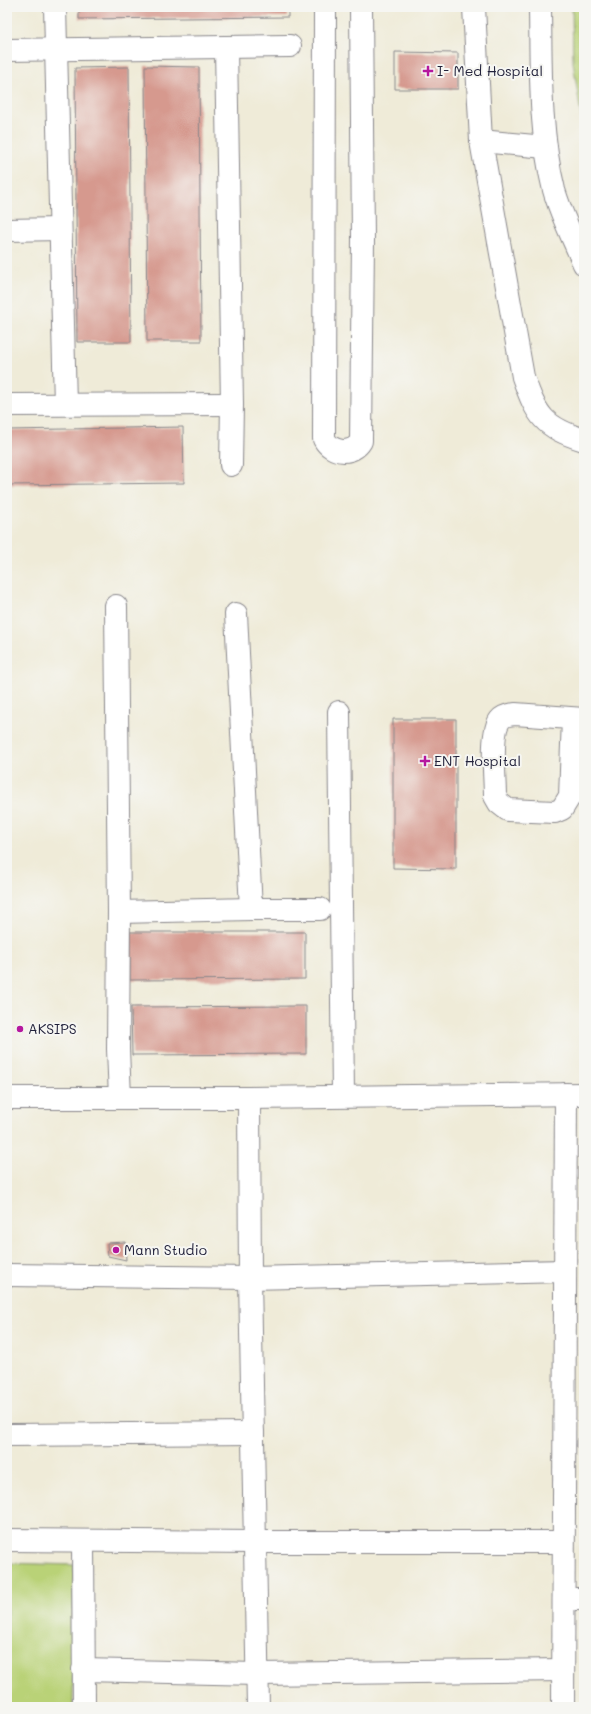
<svg xmlns="http://www.w3.org/2000/svg" width="591" height="1714" font-family="Mali,sans-serif">
<rect width="100%" height="100%" fill="#f6f6f2"/>
<filter id="ink" filterUnits="userSpaceOnUse"><feTurbulence type="fractalNoise" baseFrequency=".025" numOctaves="2"/><feDisplacementMap in="SourceGraphic" scale="8" xChannelSelector="R" yChannelSelector="G"/><feConvolveMatrix kernelMatrix="1 2 1 2 8 2 1 2 1" color-interpolation-filters="sRGB"/></filter>
<filter id="wash" filterUnits="userSpaceOnUse"><feTurbulence type="fractalNoise" baseFrequency=".012" numOctaves="4" result="noise"/><feDisplacementMap in="SourceGraphic" scale="16" xChannelSelector="R" yChannelSelector="G"/><feGaussianBlur stdDeviation="0.9" result="paint"/><feColorMatrix in="noise" values="0 0 0 0 0 0 0 0 0 0 0 0 0 0 0 0 0 1.4 0 .05"/><feComposite in="paint" operator="in"/></filter>
<g filter="url(#wash)">
<rect width="100%" height="100%" fill="#efebd8"/>
<g fill="#b9d277" stroke="#6e7a59">
<polygon points="572,7 584,7 584,135 573,62"/>
<polygon points="7,1563 74,1565 73,1707 7,1707"/>
</g>
<g id="blocks">
<g fill="#d6998e">
<polygon points="79,7 288,7 288,17 79,19"/>
<polygon points="395,52 458,53 458,89 395,89"/>
<polygon points="145,66 199,67 201,341 147,341"/>
<polygon points="129,67 131,342 77,342 75,68"/>
<polygon points="183,427 184,483 7,485 7,430"/>
<polygon points="393,719 456,719 456,869 393,868"/>
<polygon points="130,932 305,932 305,979 130,980"/>
<polygon points="306,1006 306,1054 132,1055 131,1007"/>
<polygon points="125,1242 126,1260 108,1256 107,1243"/>
</g>
</g>
</g>
<g filter="url(#ink)">
<use href="#blocks" fill-opacity="0" stroke="#88868a" stroke-width="1"/>
<g fill="none" stroke-linecap="round" stroke-linejoin="round">
<defs>
<g id="minor">
<polyline points="55,7 65,404"/>
<path d="M325 7 324 439C332 454 353 455 361 441L363 240 361 7"/>
<path d="M474 7 481 141 523 377C537 416 543 427 584 440"/>
<path d="M540 7C541 68 539 130 554 190 561 215 574 240 584 264"/>
<polyline points="226,47 232,404 231,465"/>
<polyline points="7,50 290,46"/>
<polyline points="481,141 545,147"/>
<polyline points="7,230 60,229"/>
<polyline points="7,405 232,404"/>
<polyline points="116,606 119,912 118,1049 120,1098"/>
<polyline points="236,614 251,909"/>
<polyline points="339,712 343,1096"/>
<path d="M573 719 570 796 562 809 555 812 508 810 499 803 495 796C495 779 490 733 500 720 504 715 510 715 515 714L584 719"/>
<polyline points="119,912 251,909 320,909"/>
<polyline points="7,1098 249,1098 584,1094"/>
<polyline points="249,1098 250,1278 258,1707"/>
<polyline points="7,1275 250,1278 565,1271"/>
<polyline points="7,1435 253,1433"/>
<polyline points="7,1540 255,1542 563,1542"/>
<polyline points="83,1541 84,1707"/>
<polyline points="564,1599 584,1599"/>
<polyline points="83,1670 257,1674 563,1670"/>
<polyline points="563,1707 566,1094"/>
</g>
</defs>
<use href="#minor" stroke="#88868a" stroke-width="24"/>
<use href="#minor" stroke="#fff" stroke-width="22"/>
</g>
</g>
<g fill="#b5179e" stroke="#f6f6f2" stroke-width="1.5">
<path d="M426 65h4v4h4v4h-4v4h-4v-4h-4v-4h4z"/>
<path d="M423 755h4v4h4v4h-4v4h-4v-4h-4v-4h4z"/>
<circle cx="20" cy="1029" r="4"/>
<circle cx="116" cy="1250" r="4"/>
</g>
<g text-anchor="middle" stroke-width="4" stroke-linejoin="round" paint-order="stroke">
<g font-size="14" fill="#22223b" stroke="#f6f6f2" text-anchor="start">
<text x="437" y="76">I- Med Hospital</text>
<text x="434" y="766">ENT Hospital</text>
<text x="28" y="1034">AKSIPS</text>
<text x="124" y="1255">Mann Studio</text>
</g>
</g>
<rect width="591" height="1714" fill="none" stroke="#f6f6f2" stroke-width="24"/>
</svg>
